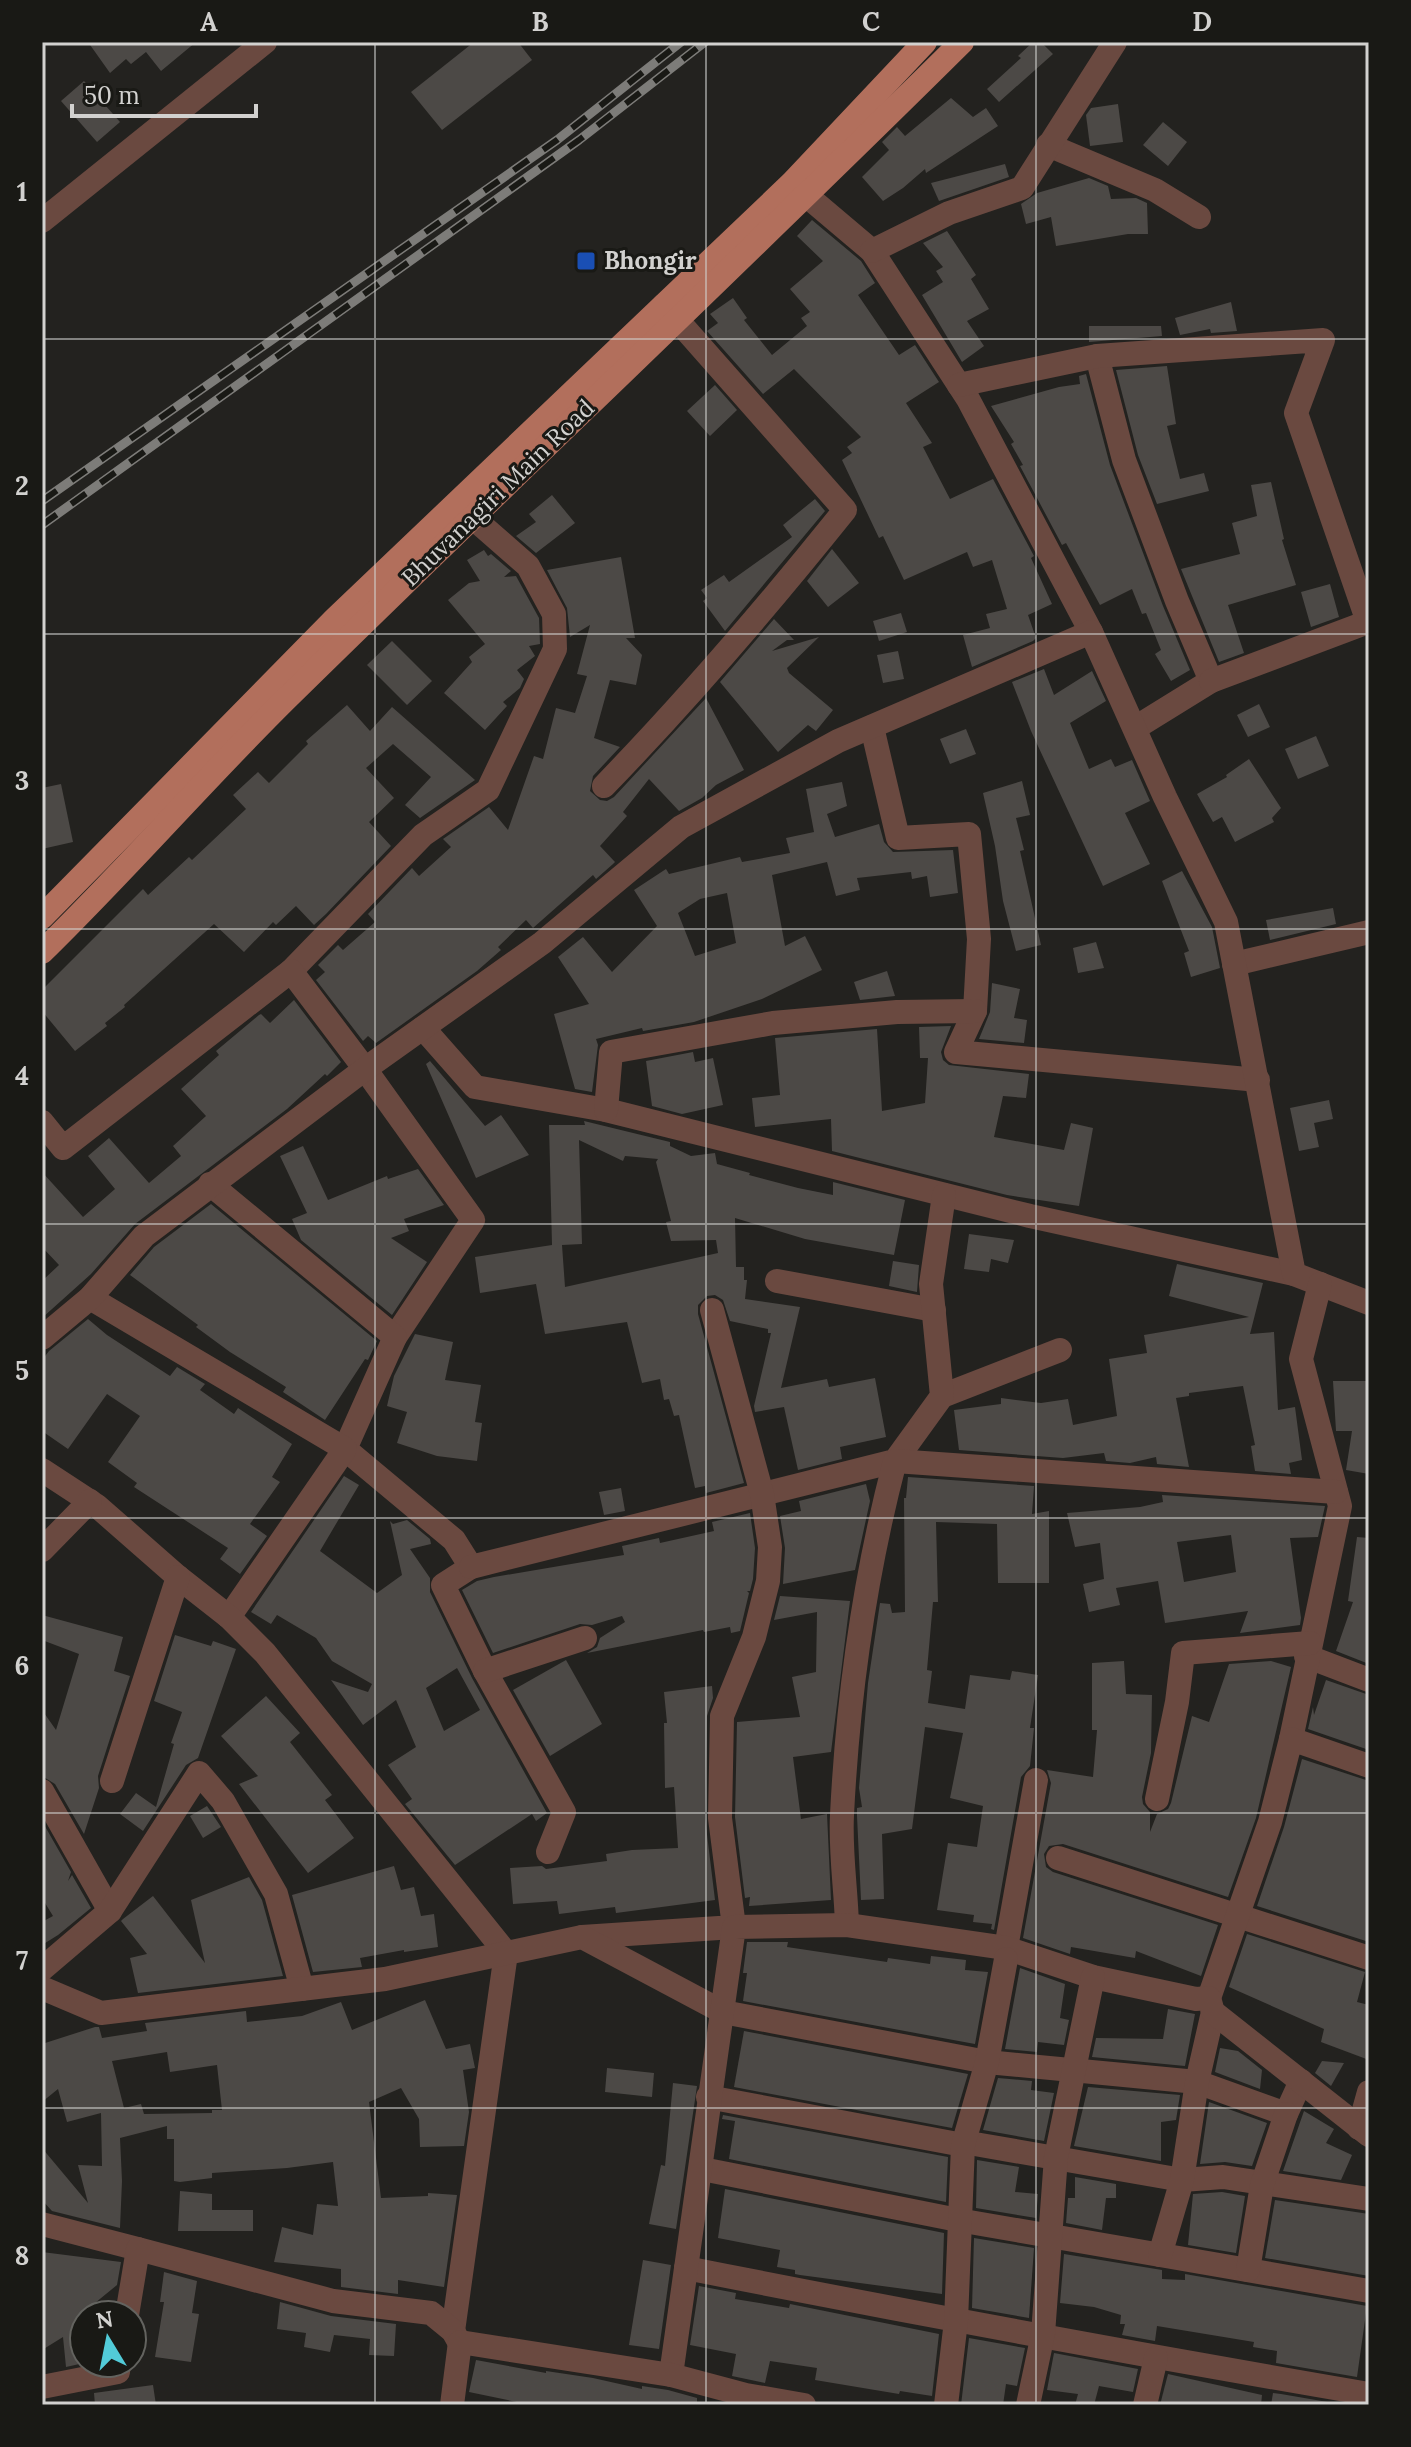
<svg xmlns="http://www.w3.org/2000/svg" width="1411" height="2447" font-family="Lora,serif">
<rect width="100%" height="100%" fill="#23221f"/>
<g fill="#4c4946" fill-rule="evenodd">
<polygon points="88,42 196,42 161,71 146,52 131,64 126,59 110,73"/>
<polygon points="474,42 518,42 532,60 442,130 411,92"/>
<polygon points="1033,42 1041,42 1053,54 999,102 987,89 1021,58 1018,56"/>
<polygon points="84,81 120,122 97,142 61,101"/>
<polygon points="951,98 973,117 986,108 998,126 926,173 925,169 903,188 883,201 862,177 889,150 882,142 897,127 905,136"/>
<polygon points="1118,104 1123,142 1090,146 1086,115 1091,108"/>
<polygon points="1163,122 1187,142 1168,166 1143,145"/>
<polygon points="1005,164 1009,177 939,201 931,183"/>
<polygon points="1089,178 1108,186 1111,199 1136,198 1147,203 1148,234 1128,234 1056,246 1051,217 1026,224 1021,204 1037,193"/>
<polygon points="812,220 861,261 875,283 858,295 899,355 915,345 939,382 906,403 932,443 923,447 950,499 993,479 1034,556 1031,558 1052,604 1028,615 1036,638 1033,641 972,667 963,635 990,628 986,614 1007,609 992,560 973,567 967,552 904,580 883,536 879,538 842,460 852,453 847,447 861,437 794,369 763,394 707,331 718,323 710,314 733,298 747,318 744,320 772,355 807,326 801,318 810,312 790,289 823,261 797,236"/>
<polygon points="947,231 976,275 971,279 989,309 967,321 984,346 962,362 922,295 943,282 936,271 943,267 923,243"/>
<polygon points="1231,302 1237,331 1211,333 1210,329 1180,335 1175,318"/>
<polygon points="1089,326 1161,326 1162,336 1089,342"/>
<polygon points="1167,366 1176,424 1167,426 1180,479 1204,473 1209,491 1157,504 1138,455 1116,370"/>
<polygon points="1086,374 1110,465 1163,606 1190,670 1171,681 1155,654 1161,650 1146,613 1142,614 1132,589 1100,605 1066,543 1062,545 1020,466 1023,465 1011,444 1014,442 991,406 1059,387 1080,384 1079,376"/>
<polygon points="715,385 737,410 710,436 687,411"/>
<polygon points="1271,482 1284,539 1282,540 1296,585 1228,605 1244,653 1219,662 1181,569 1240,554 1232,523 1257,516 1251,485"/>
<polygon points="552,495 575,523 536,553 516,536 536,522 529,514"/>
<polygon points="815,499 825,511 725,631 703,601 707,598 701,590 724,575 729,582 792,537 783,525"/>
<polygon points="832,549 859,583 828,607 807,581"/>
<polygon points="484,550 488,556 491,554 511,571 504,577 516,576 539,618 540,644 529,646 535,656 517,670 524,679 520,688 503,702 507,706 485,730 444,693 472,662 469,657 485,644 448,600 469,583 480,581 467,560"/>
<polygon points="621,557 635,638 626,638 642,655 636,685 610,680 594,738 620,747 593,776 590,791 600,800 607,801 614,797 706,698 744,770 716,785 702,798 679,811 649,779 623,812 627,816 600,846 615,862 613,864 596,879 593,875 533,928 526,920 498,947 501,950 477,971 376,1043 368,1036 363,1041 316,980 325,972 318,965 338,945 343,950 375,922 368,914 412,868 419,876 451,847 443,839 489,807 508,830 534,756 543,759 556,708 575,713 587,676 577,674 590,625 570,637 567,608 547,570"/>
<polygon points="1330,584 1339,617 1311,627 1301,592"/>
<polygon points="901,613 907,632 879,641 873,621"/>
<polygon points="774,619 794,640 787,640 772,651 819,637 787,668 789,673 833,710 816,731 808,725 778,752 720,682"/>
<polygon points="392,641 432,681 407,705 367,665"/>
<polygon points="898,651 904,679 883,683 877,655"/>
<polygon points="1044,669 1054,695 1092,671 1106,701 1070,723 1089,769 1111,759 1115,767 1132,760 1150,801 1125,813 1150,864 1103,886 1031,731 1012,682"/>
<polygon points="1259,704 1270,727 1248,737 1237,715"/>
<polygon points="347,705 370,731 392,707 475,780 420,818 405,805 431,777 393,744 366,768 394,798 369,822 391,846 326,914 314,925 296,906 276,925 273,922 244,952 214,924 124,1005 125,1007 105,1023 107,1026 75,1051 42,1011 42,990 143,889 148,895 189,857 192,860 246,809 233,795 258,772 269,783 308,744 306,741"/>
<polygon points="966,729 976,754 950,764 940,739"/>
<polygon points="1316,736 1329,766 1298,779 1285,749"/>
<polygon points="1249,759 1281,808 1272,818 1274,822 1235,842 1222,817 1213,822 1197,794 1227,777 1226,775"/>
<polygon points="1022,781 1030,815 1016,818 1024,850 1020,851 1041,945 1016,951 1003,901 995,846 983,793"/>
<path d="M842 782 847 806 827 814 835 837 879 824 884 842 893 852 953 850 958 893 930 897 927 876 912 879 911 872 857 878 860 890 836 896 827 862 772 875 785 946 805 936 822 970 762 999 694 1022 643 1031 642 1028 596 1039 598 1045 592 1092 575 1089 554 1014 589 1004 558 957 583 937 612 972 657 926 634 890 666 869 669 874 740 857 742 862 790 853 786 838 814 832 806 789ZM727 893 736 943 695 956 678 913 700 899Z"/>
<polygon points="61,784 73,842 42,849 42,788"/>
<polygon points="1182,871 1212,927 1220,968 1191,977 1184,953 1189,951 1162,881"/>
<polygon points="1333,908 1336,924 1270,940 1266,920"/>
<polygon points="1096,942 1104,968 1078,973 1073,948"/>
<polygon points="887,971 895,996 860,1000 854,982"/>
<polygon points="992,983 1020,989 1014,1018 1027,1020 1024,1043 979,1039 990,1012"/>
<polygon points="294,1000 341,1062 327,1076 325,1074 287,1109 135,1224 91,1274 42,1318 42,1281 59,1265 42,1247 42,1172 83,1217 115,1189 88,1156 109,1138 149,1183 181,1156 173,1146 206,1116 181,1089 219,1055 216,1051 259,1015 261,1014 270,1023"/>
<polygon points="951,1026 941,1052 943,1060 949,1065 1029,1074 1026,1098 1003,1096 994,1137 1064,1150 1071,1123 1093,1128 1079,1206 1007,1195 832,1151 831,1119 755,1127 752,1098 780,1095 775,1038 877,1029 882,1111 925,1103 928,1058 920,1058 919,1027"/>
<polygon points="693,1052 695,1062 713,1058 723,1105 682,1114 652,1106 646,1061"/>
<polygon points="430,1061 485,1126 501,1115 529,1155 476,1178 426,1064"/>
<polygon points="1329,1100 1333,1119 1314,1123 1319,1147 1299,1151 1290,1108"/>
<path d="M584 1121 670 1142V1146L691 1156 715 1153 717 1164 750 1173 749 1175 798 1188 833 1195V1182L905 1200 894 1255 805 1239 735 1218 736 1267H744V1280H747L745 1299 800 1307 781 1388 827 1379 829 1387 875 1378 886 1437 840 1447 842 1459 798 1470 784 1407 755 1412 754 1406 771 1333H768V1329L730 1321 723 1300 715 1295 707 1296 698 1305V1314L744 1483 706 1493 705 1486 695 1488 679 1415 674 1416 669 1399 664 1400 660 1379 642 1383 627 1322 545 1334 536 1284 480 1293 475 1257 552 1245 549 1125H585ZM579 1140 623 1161 625 1156 658 1159 656 1162 671 1221 666 1222 671 1241 716 1240 718 1253 565 1287 562 1245 582 1244Z"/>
<polygon points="303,1146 328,1200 387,1176 388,1179 418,1169 444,1205 404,1219 409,1231 391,1238 427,1262 392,1315 301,1240 292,1219 307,1213 280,1156"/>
<polygon points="211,1204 377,1341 368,1360 365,1359 325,1420 283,1392 286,1387 230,1352 196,1327 198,1325 130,1275 154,1247"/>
<polygon points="969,1234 1014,1240 1008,1263 991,1259 989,1272 964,1269"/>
<polygon points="893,1261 919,1265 917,1292 889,1286"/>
<polygon points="1177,1264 1263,1283 1250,1334 1274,1332 1278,1410 1295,1407 1302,1460 1289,1463 1291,1474 1255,1471 1251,1446 1255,1445 1243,1386 1189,1393 1189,1396 1176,1398 1189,1467 1157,1464 1156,1457 1130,1463 1106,1461 1104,1453 1063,1458 959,1450 954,1410 1001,1404 1001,1398 1041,1403 1068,1399 1073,1425 1117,1416 1109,1359 1147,1353 1144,1335 1249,1317 1169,1296"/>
<polygon points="88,1319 107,1335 170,1376 177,1367 205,1384 200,1390 234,1414 238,1408 292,1444 272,1477 280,1482 250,1524 267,1536 240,1574 220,1559 228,1548 134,1487 137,1483 108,1462 140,1416 107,1394 68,1449 42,1431 42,1360 49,1351"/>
<polygon points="415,1334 453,1342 445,1380 481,1385 475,1422 482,1423 477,1461 437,1456 397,1443 407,1412 387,1406 394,1376"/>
<polygon points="1333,1381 1369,1381 1369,1474 1346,1470 1352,1431 1336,1431"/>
<path d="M344 1476 359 1485 320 1551 377 1593 402 1575 390 1521 393 1524 407 1520 430 1539 431 1544 410 1549 430 1578V1592L472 1678 547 1813 536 1821 532 1814 455 1865 405 1804 412 1799 388 1765 416 1747 396 1700 363 1725 331 1680 368 1692 372 1684 332 1661 316 1638 277 1615 271 1624 251 1612ZM457 1668 480 1710 444 1731 426 1688Z"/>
<polygon points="908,1477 1034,1486 1032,1514 1049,1511 1049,1583 998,1583 997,1524 936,1522 938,1602 933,1602 927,1670 932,1671 928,1703 965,1709 970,1675 1010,1680 1012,1671 1038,1675 1030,1728 1034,1728 1030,1766 1021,1777 994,1930 991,1929 992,1924 973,1922 974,1915 937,1910 948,1843 977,1847 983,1806 950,1798 963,1733 925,1727 912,1829 882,1834 884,1899 861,1900 857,1816 857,1808 862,1807 859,1788 868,1683 880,1603 890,1604 892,1613 905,1612 904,1498 906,1498"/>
<polygon points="866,1484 870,1501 855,1570 783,1584 785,1548 780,1516 801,1511 799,1501"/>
<polygon points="621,1488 625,1511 604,1515 599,1492"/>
<path d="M1162 1495 1325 1506 1318 1537 1290 1538 1301 1618 1300 1625 1240 1633 1248 1611 1165 1623 1158 1581 1116 1588 1120 1605 1089 1612 1083 1584 1104 1579 1100 1543 1075 1547 1067 1513 1140 1507 1163 1502ZM1231 1535 1236 1572 1184 1582 1177 1542Z"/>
<polygon points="750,1513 755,1548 753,1579 750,1591 747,1591 749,1593 740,1631 731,1633 730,1627 704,1632 703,1630 587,1653 597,1647 600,1638 625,1622 622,1616 592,1625 580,1624 493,1653 462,1590 477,1581 494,1577 624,1555 622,1546 659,1538 660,1543 714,1531 712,1522"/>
<polygon points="1357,1537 1369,1538 1369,1664 1336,1651 1353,1602 1348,1601"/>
<polygon points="780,1596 850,1601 831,1752 793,1757 801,1819 827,1814 831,1900 749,1906 750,1897 745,1898 735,1817 737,1722 800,1717 792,1677 816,1672 817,1612 774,1620"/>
<polygon points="42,1615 123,1637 114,1671 130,1676 98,1776 99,1788 84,1834 55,1784 42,1776 42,1710 56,1730 79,1654 42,1640"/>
<polygon points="175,1635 211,1646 213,1641 236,1649 198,1758 186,1765 143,1831 120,1814 136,1793 156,1807 174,1744 171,1743 182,1712 154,1701"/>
<polygon points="566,1660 602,1724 550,1756 513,1690"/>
<polygon points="1124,1661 1126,1694 1152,1695 1151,1753 1142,1797 1143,1804 1150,1812 1150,1832 1157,1814 1168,1809 1171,1803 1192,1716 1209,1722 1229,1664 1271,1661 1291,1667 1256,1818 1228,1897 1063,1844 1049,1846 1044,1854 1046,1867 1053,1872 1218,1925 1201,1976 1136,1951 1135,1958 1071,1947 1070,1954 1023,1938 1051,1783 1047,1770 1093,1777 1097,1730 1092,1730 1092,1663"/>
<polygon points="1326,1680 1369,1695 1369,1750 1308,1729 1313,1707 1314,1715"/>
<polygon points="712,1686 713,1698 707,1716 705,1818 715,1900 616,1913 615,1907 559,1914 557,1901 513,1904 510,1868 542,1866 546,1869 607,1861 606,1854 632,1850 678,1848 674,1787 665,1788 664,1723 667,1723 664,1692"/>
<polygon points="266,1696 300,1733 290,1742 332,1795 325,1800 354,1838 308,1873 239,1784 258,1776 221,1736"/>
<polygon points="1302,1759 1369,1781 1369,1942 1257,1906 1284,1827"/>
<polygon points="207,1806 221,1827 203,1838 190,1816"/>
<polygon points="42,1821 71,1872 68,1881 72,1875 91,1908 58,1935 42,1945 42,1922 53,1916 42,1898"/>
<polygon points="394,1866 401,1890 414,1887 421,1916 434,1914 438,1947 404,1952 404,1950 360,1958 362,1967 313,1972 292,1895"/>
<polygon points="249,1877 262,1900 283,1976 138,1993 130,1958 147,1954 121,1921 123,1919 153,1896 205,1963 191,1900"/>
<polygon points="1247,1934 1365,1972 1357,2002 1369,2005 1369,2060 1321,2042 1324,2029 1229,1987"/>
<polygon points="747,1942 788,1942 787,1947 887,1962 888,1958 930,1964 931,1956 966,1960 965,1970 988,1972 975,2044 743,2001 747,1973 743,1973"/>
<polygon points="1020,1968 1065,1984 1060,2018 1069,2020 1064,2045 1038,2042 1037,2052 1005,2049"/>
<path d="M425 2000 446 2049 470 2044 475 2068 463 2070 469 2112 464 2146 420 2147 419 2119 401 2088 369 2102 381 2198 428 2196V2193L457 2195 444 2287 398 2280V2294L341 2287V2269L274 2262 282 2227 313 2235 317 2204 338 2206 333 2162 287 2168 212 2173V2178L180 2182 174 2181V2139H167V2126L120 2138 122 2181 120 2228 52 2211 42 2200V2148L88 2203 78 2165 102 2166 101 2113 67 2122 58 2089 42 2102V2044L95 2027H99L102 2038 147 2031 145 2023 246 2011 247 2022 302 2016 341 2002 352 2030ZM167 2052 170 2072 217 2065 222 2110H212V2113L144 2114 141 2104 124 2108 112 2061Z"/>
<polygon points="1168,2009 1195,2014 1185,2066 1092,2057 1096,2038 1163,2039"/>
<polygon points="744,2031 968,2074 952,2128 734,2087"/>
<polygon points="1220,2048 1238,2051 1262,2070 1260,2089 1215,2072"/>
<polygon points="1322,2061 1344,2063 1331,2086 1315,2073"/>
<polygon points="607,2068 654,2073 652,2097 605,2092"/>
<polygon points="998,2078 1032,2081 1031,2090 1054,2093 1044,2141 983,2130"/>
<polygon points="673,2083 697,2086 676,2229 649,2224 661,2165 665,2166"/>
<polygon points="1088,2087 1180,2095 1176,2120 1161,2122 1161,2161 1074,2146"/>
<polygon points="1209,2102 1267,2123 1252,2166 1225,2162 1200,2164"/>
<polygon points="1304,2111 1334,2129 1326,2143 1352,2155 1341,2180 1283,2171"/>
<polygon points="723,2115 948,2157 946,2202 729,2159 735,2121 722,2119"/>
<polygon points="977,2160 1019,2167 1015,2192 1038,2194 1036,2218 976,2208"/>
<polygon points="1075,2177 1116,2184 1116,2198 1106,2198 1102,2230 1066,2223 1068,2198 1075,2198"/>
<polygon points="725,2189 944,2233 942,2294 800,2275 795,2274 795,2270 777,2267 780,2250 718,2238"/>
<polygon points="180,2191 212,2194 212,2210 253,2210 253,2231 178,2231"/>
<polygon points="1222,2192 1245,2196 1236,2253 1188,2245 1193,2194"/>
<polygon points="1275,2200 1369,2214 1369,2276 1265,2258"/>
<polygon points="974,2238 1034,2248 1029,2318 972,2308"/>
<polygon points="42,2252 121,2262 117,2285 84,2312 84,2363 66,2367 63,2337 42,2350"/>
<polygon points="1064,2254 1162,2270 1162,2279 1185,2280 1185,2274 1367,2306 1357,2377 1276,2363 1277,2351 1253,2347 1254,2342 1157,2326 1155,2341 1122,2335 1125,2324 1120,2324 1121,2315 1094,2307 1060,2303"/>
<polygon points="643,2260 671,2265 659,2349 629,2345"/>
<polygon points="164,2272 197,2281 192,2313 199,2314 191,2362 155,2357 164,2302 160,2302"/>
<polygon points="699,2286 736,2293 735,2299 789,2308 790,2304 939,2334 932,2396 900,2391 899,2394 815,2380 817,2368 770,2361 765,2383 732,2376 736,2354 690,2345"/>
<polygon points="280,2302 331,2316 396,2324 394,2356 369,2355 370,2339 334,2335 330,2352 304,2347 306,2333 277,2329"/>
<polygon points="969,2338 1025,2348 1017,2386 1006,2384 1003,2405 961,2405"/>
<polygon points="1054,2353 1138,2369 1133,2392 1099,2386 1094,2405 1075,2405 1078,2394 1047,2390"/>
<polygon points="476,2360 546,2373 546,2371 593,2378 642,2389 642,2386 668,2390 697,2398 697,2405 531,2405 469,2392"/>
<polygon points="1168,2374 1262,2395 1261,2405 1160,2405"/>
<polygon points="153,2385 156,2405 95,2405 94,2393"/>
<polygon points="1273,2393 1281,2394 1345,2405 1271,2405"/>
</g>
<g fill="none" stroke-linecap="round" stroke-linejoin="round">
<g stroke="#6a4940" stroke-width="24">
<polyline points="1048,145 1155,190 1199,217"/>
<polyline points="807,196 872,251 968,399 1091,632"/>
<polyline points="42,221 265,42"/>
<polyline points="872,251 949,213 1022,188 1115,42"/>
<polyline points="1097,356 1124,460 1177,601 1211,681 1135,728"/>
<polyline points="959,385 1097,356 1323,340 1296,413 1368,622 1211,681"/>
<polyline points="872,727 898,838 969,834 979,939 975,1011 956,1052 1258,1080"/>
<path d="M604 786C689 698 768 606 845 510L664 305"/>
<polyline points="1234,964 1369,932"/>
<polyline points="291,971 423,835 488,790 555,649 554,614 528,566 472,517"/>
<polyline points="423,1028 475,1087 606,1110 1030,1216 1294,1274"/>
<polyline points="606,1110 611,1052 773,1023 897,1012 975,1011"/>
<polyline points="42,1122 63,1148 291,971 365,1069 473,1220 395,1337"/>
<polyline points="210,1184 395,1337 345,1449 454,1540 471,1567 443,1585 485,1671 564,1812 548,1852"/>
<polyline points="777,1281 934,1310"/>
<polyline points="90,1298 345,1449 229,1617"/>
<polyline points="42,1338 90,1298 144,1236 365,1069 542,943 681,827 838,741 1091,632 1165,797 1226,922 1294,1274 1369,1303"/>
<polyline points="942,1396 1060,1350"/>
<polyline points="42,1470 97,1506 178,1577 229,1617 265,1653 506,1953 453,2331"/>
<polyline points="42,1550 90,1501"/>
<polyline points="471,1567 895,1461 942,1396 931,1284 944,1195"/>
<polyline points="1306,1656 1369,1680"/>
<polyline points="485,1671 585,1638"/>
<polyline points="1291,1739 1340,1506 1301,1359 1320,1284"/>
<polyline points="112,1781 178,1577"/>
<polyline points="42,1791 110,1911"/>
<polyline points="1157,1799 1177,1702 1183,1653 1310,1643"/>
<polyline points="1058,1858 1369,1958"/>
<path d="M847 1925C846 1889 840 1851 842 1815 848 1694 864 1579 895 1461L1336 1492"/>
<polyline points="582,1937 734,1927 720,1818 722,1716 754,1637 768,1581 770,1547 762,1494 712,1310"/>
<polyline points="1006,1948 1036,1780"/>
<polyline points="42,1969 110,1911 199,1773 223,1801 276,1894 302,1989"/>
<polyline points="42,1988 101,2013 385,1979 582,1937 723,2012 987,2062 1197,2082 1286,2114 1301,2081"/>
<polyline points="1209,1998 1270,1822 1291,1739 1369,1766"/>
<polyline points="708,2097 963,2145 969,2143 1182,2180 1223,2177 1369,2199"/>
<polyline points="1359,2128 1369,2092"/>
<polyline points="702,2169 958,2220 1369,2291"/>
<polyline points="42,2224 138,2249"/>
<polyline points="1160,2255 1182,2180 1197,2082 1213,2012"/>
<path d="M686 2268C913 2313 1141 2355 1369 2394"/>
<polyline points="1248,2270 1262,2185 1286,2114"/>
<polyline points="127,2315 138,2249 333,2301 431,2313 453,2331 458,2340"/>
<polyline points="671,2375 734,1927 847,1925 1006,1948 1093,1977 1196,1999 1209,1998 1213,2012 1369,2135"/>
<polyline points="42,2387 118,2372 119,2363"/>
<polyline points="452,2405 460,2342 671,2375 746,2395 804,2405"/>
<polyline points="946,2405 956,2321 963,2145 987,2062 1006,1959"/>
<polyline points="1028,2405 1043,2334 1056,2157 1093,1977"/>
<polyline points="1145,2405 1156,2358"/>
</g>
<g stroke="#b26f5c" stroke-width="24">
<polyline points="42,917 335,619 792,183 925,42"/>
<path d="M42 952C126 870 203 781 286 699 510 479 739 263 962 42"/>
</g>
<defs>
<g id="rail">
<polyline points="42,501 557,140 681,42"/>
<polyline points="42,525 579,140 705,42"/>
</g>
</defs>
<use href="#rail" stroke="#7d7c79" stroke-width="9"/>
<use href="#rail" stroke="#191915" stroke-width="6" stroke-dasharray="18" stroke-linecap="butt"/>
</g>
<path fill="none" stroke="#d2d1cf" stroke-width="2" stroke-opacity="0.55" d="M375 42V2405M706 42V2405M1036 42V2405M42 339H1369M42 634H1369M42 929H1369M42 1224H1369M42 1518H1369M42 1813H1369M42 2108H1369"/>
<rect fill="#1a4fb4" stroke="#191915" stroke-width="3" x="576" y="251" width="20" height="20" rx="4"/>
<g text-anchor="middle" stroke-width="6" stroke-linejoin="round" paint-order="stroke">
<g font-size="24" font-weight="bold" fill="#d2d1cf" stroke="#191915" text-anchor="start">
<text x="604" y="269">Bhongir</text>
</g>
<g font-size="24" fill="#d2d1cf" stroke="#191915">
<text transform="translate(498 493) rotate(-44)" y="8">Bhuvanagiri Main Road</text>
</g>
</g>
<rect width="1411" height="2447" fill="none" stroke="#191915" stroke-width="88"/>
<g transform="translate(108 2339) rotate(350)"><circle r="38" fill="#191915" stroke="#63635f" stroke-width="2"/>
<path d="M0-6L14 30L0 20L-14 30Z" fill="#52cbd8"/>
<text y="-12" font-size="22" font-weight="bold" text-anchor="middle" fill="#d2d1cf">N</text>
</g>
<path d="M72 104v12h184v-12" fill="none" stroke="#d2d1cf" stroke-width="4"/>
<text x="84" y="104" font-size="24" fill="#d2d1cf" stroke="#191915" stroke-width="6" paint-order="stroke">50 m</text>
<rect x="44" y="44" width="1323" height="2359" fill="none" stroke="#d2d1cf" stroke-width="3"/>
<g font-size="26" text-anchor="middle" font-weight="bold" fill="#d2d1cf">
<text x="209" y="31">A</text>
<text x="540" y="31">B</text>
<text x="871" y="31">C</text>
<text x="1202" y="31">D</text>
<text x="22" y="201">1</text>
<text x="22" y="495">2</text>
<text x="22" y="790">3</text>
<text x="22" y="1085">4</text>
<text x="22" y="1380">5</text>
<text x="22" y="1675">6</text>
<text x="22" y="1970">7</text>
<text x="22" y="2265">8</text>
</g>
</svg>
